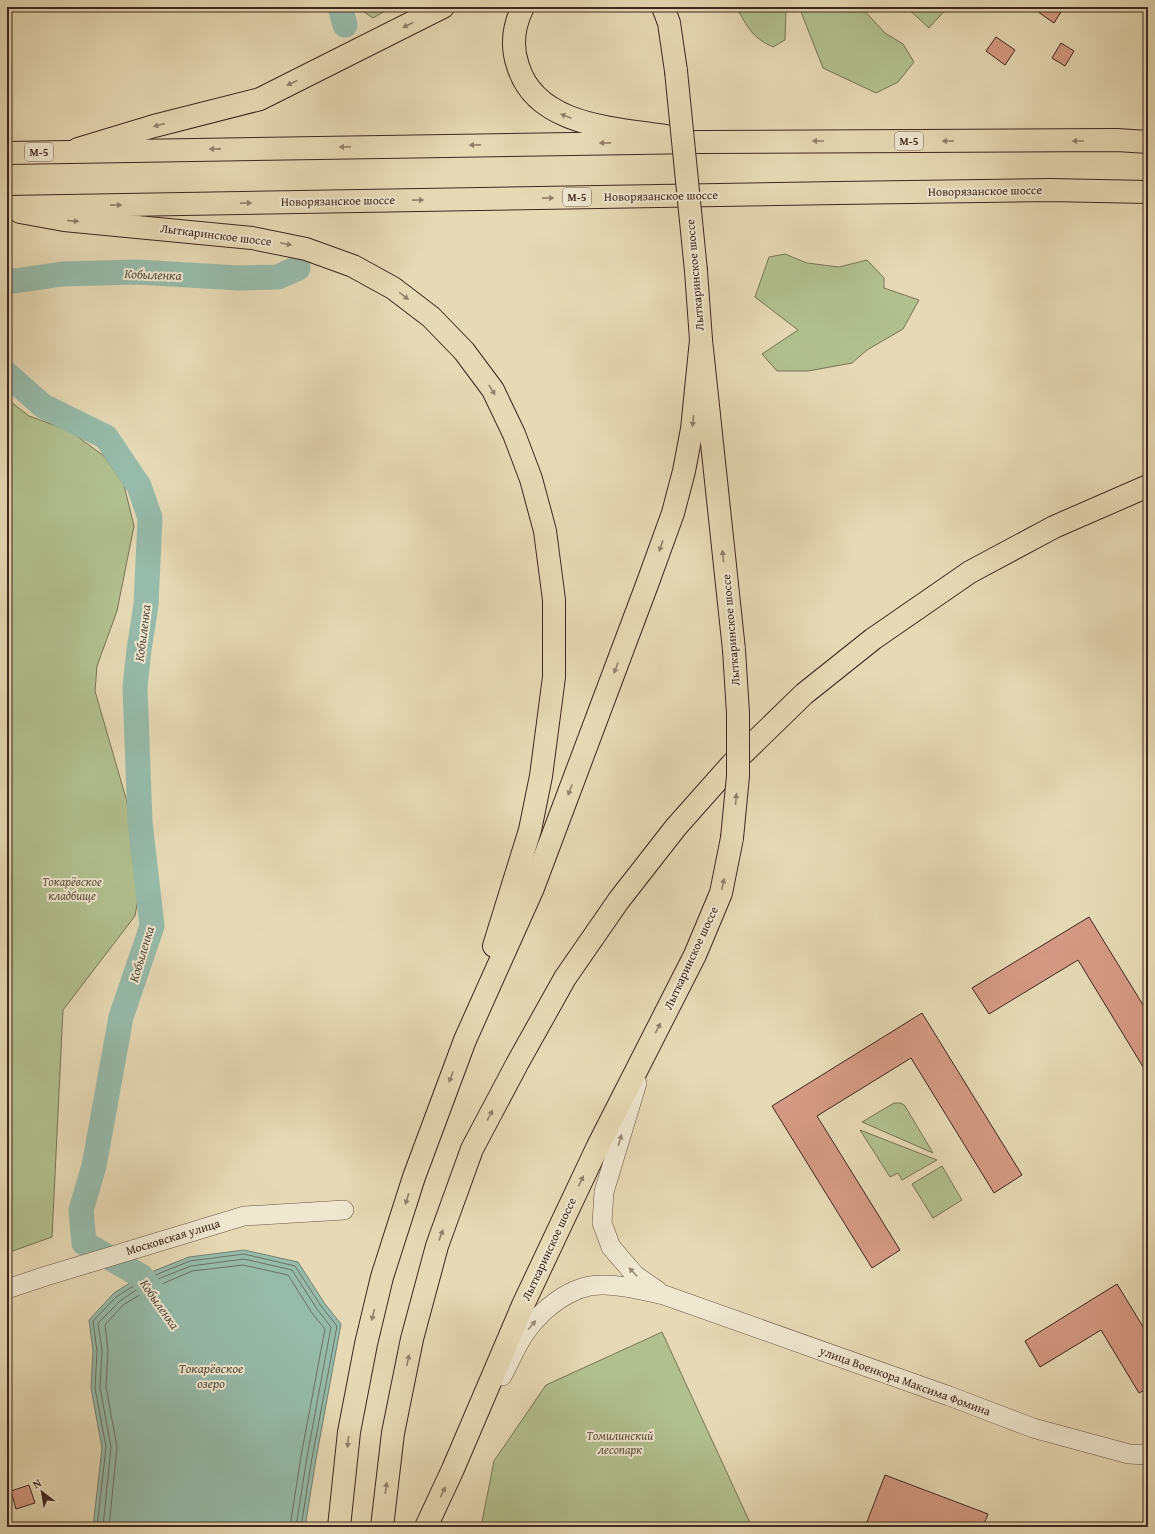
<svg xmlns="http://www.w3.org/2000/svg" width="1155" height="1534" font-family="'Gentium Book Plus',serif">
<rect width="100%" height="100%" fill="#e6dab6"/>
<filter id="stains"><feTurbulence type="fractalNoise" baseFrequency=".005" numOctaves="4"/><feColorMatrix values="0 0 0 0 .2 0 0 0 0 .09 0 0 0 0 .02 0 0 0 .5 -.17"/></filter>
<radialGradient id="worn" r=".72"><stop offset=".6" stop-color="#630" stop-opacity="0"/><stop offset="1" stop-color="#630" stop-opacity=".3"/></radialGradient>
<g fill="#b2c090" stroke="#787456">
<polygon points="357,7 392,7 373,18"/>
<path d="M736 7H786L785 40 773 47C751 37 748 27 736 7Z"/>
<polygon points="799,7 861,7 885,33 903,44 914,62 898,82 876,93 823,68"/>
<polygon points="906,7 948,7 929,28"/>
<polygon points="785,254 807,263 839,267 867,260 884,278 884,288 919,300 903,329 867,350 852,363 808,371 777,371 762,354 798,330 755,297 769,257"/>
<polygon points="7,399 29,416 70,431 104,456 124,485 134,526 117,611 97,666 95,691 127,802 138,899 135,916 63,1010 52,1237 7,1253"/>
<polygon points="894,1103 901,1103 905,1106 933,1153 862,1122"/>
<polygon points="860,1130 937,1160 902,1180 898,1173 890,1177"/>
<polygon points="942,1166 962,1200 933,1218 912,1184"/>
<polygon points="662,1332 752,1527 481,1527 494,1461 546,1385"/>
</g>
<polygon fill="#97bbab" stroke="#738072" points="244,1250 298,1262 325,1304 341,1324 316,1459 305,1527 93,1527 102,1448 91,1388 93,1351 89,1320 114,1293 141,1276 189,1257"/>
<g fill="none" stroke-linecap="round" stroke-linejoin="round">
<g stroke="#6a7164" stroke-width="1">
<polyline points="97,1527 106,1447 95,1388 97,1351 93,1321 116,1297 143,1280 190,1261 244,1254 295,1266 321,1306 337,1326 312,1458 301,1527"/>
<polyline points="103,1527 111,1447 100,1388 102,1351 98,1323 120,1301 145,1284 191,1266 244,1259 292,1270 317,1309 331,1327 307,1457 296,1527"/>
<polyline points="109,1527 117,1447 106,1387 108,1351 105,1325 123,1305 148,1290 192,1271 243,1265 288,1275 312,1313 325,1329 301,1456 290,1527"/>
</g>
<g stroke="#97bbab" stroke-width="25">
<polyline points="340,7 345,25"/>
<polyline points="7,280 15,281 62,274 137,272 239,278 278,277 298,268"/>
<polyline points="7,374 43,406 106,437 139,486 150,518 146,605 139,650 135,687 140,822 152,926 121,1017 94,1166 81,1210 84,1243 141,1276 161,1303"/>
</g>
</g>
<g fill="#d59a85" stroke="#3e271d">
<polygon points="1031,7 1064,7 1054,23"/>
<polygon points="996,37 1015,50 1005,65 986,51"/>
<polygon points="1061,43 1074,51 1065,66 1052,58"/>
<polygon points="1089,917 1148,1013 1148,1075 1078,960 989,1014 972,988"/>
<polygon points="922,1013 1022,1175 994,1193 911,1058 817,1116 900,1250 872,1268 772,1106"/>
<polygon points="1117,1284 1148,1335 1148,1388 1139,1393 1101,1330 1040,1367 1025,1341"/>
<polygon points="885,1475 988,1514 983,1527 907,1527 895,1522 894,1527 865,1527"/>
<polygon points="29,1485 35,1503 16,1509 11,1491"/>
</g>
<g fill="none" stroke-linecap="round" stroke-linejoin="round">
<defs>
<g id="minor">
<polyline points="637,1083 604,1192 602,1223 611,1247 635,1275 658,1291"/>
<polyline points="7,1289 46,1276 244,1216 344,1210"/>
<path d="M502 1376C510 1362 516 1346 525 1333 542 1309 571 1285 601 1285 621 1284 644 1291 664 1295L949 1396 1033 1428 1129 1454 1148 1455"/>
</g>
<g id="major">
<path d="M523 7C514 25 511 46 518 66 536 126 614 128 666 136"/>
<polyline points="663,7 669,23 676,71"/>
<polyline points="78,149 154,126 260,99 443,7"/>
<polyline points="20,212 64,220 252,238 306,249 353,266 393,288 431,317 464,351 493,390 514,434 531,479 545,531 554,600 554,677 541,776 530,830 494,946"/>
<polyline points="696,271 701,340 734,650"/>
<polyline points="339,1527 349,1432 366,1344 382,1277 414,1177 465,1040 533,888 648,582 673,513 684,471 692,429 701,340"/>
<polyline points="382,1527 393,1433 412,1339 437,1246 472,1149 517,1064 565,978 619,900 676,827 732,764 804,694 873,639 970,572 1054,527 1148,486"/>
<polyline points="426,1527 453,1469 523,1305 598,1146 695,955 721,893 732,838"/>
</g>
<g id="highway">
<polyline points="7,153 700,142 1117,140 1148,142"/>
<polyline points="7,207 838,193 1050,190 1148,192"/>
</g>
</defs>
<use href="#minor" stroke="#685443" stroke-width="20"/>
<use href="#major" stroke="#3e271d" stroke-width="24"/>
<use href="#highway" stroke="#3e271d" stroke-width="24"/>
<use href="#minor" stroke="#efe7d0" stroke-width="19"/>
<use href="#major" stroke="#e6dab6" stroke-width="22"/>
<use href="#highway" stroke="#e6dab6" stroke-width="22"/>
<defs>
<g id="major-bridge">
<polyline points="676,71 696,271"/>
<polyline points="732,838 738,776 738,713 734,650"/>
</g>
</defs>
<use href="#major-bridge" stroke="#3e271d" stroke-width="24" stroke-linecap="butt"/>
<use href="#major-bridge" stroke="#e6dab6" stroke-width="22"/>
</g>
<defs><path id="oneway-solid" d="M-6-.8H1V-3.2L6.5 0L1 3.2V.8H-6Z"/></defs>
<g fill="#92806a">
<use href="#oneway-solid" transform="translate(408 25) rotate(153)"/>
<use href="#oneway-solid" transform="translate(292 83) rotate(154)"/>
<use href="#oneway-solid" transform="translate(566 116) rotate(-159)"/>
<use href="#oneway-solid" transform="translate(159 125) rotate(165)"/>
<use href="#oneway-solid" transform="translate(818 141) rotate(180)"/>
<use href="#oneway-solid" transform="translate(948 141) rotate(180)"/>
<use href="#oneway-solid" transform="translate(1078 141) rotate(180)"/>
<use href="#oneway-solid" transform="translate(605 143) rotate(179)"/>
<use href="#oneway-solid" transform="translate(475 145) rotate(179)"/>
<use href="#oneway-solid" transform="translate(345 147) rotate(179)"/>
<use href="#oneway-solid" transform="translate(215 149) rotate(179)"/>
<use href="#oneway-solid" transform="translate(548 198) rotate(-1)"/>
<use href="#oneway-solid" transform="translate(418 200) rotate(-1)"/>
<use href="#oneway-solid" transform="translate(246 203) rotate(-1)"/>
<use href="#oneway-solid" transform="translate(116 205) rotate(-1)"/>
<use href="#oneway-solid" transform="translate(73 221) rotate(5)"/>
<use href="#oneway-solid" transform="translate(286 244) rotate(12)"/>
<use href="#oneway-solid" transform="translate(404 296) rotate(37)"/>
<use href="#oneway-solid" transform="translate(492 390) rotate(58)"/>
<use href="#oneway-solid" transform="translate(693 421) rotate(97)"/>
<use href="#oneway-solid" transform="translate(661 546) rotate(109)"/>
<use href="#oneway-solid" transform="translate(723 556) rotate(-96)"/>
<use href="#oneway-solid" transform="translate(616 668) rotate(111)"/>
<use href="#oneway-solid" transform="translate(570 790) rotate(111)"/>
<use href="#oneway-solid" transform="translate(736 799) rotate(-85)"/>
<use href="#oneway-solid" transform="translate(723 884) rotate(-78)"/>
<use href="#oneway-solid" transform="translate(658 1028) rotate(-63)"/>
<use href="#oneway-solid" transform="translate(451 1077) rotate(111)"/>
<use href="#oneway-solid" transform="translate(490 1115) rotate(-63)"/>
<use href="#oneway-solid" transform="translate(581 1181) rotate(-65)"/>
<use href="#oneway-solid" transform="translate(407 1199) rotate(107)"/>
<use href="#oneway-solid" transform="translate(441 1235) rotate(-70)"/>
<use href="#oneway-solid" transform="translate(373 1315) rotate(104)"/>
<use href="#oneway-solid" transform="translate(408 1360) rotate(-78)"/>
<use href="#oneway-solid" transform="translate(348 1442) rotate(96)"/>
<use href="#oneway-solid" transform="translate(386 1488) rotate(-83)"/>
<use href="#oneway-solid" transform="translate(443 1492) rotate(-64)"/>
</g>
<g fill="#968776">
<use href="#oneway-solid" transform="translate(620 1140) rotate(-73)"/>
<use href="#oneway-solid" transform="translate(633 1272) rotate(-134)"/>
<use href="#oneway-solid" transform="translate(532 1325) rotate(-50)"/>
</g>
<g text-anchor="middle" stroke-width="4" stroke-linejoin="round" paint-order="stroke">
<g fill="#efe7d0" stroke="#736153" stroke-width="1">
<rect x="895" y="132" width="28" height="18" rx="3"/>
<rect x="25" y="143" width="28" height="18" rx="3"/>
<rect x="563" y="188" width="28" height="18" rx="3"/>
</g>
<g font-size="11" font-weight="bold" fill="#3e271d">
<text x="909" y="145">М-5</text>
<text x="39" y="156">М-5</text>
<text x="577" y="201">М-5</text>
</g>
<g font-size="12" fill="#3e271d" stroke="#efe7d0">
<text transform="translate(985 191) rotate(-1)" y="4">Новорязанское шоссе</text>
<text transform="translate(661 196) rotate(-1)" y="4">Новорязанское шоссе</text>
<text transform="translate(338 201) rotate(-1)" y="4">Новорязанское шоссе</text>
<text transform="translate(216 235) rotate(7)" y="4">Лыткаринское шоссе</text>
<text transform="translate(695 275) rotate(-95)" y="4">Лыткаринское шоссе</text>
<text transform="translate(731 630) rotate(-95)" y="4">Лыткаринское шоссе</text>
<text transform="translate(691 958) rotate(-65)" y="4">Лыткаринское шоссе</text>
<text transform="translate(173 1237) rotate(-17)" y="4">Московская улица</text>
<text transform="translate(549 1249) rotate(-65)" y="4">Лыткаринское шоссе</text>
<text transform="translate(905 1381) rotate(20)" y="4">улица Военкора Максима Фомина</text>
</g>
<g font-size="12" font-style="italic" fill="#5b4d3a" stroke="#efe7d0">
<text x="72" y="886">Токарёвское<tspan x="72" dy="14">кладбище</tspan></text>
<text x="620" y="1440">Томилинский<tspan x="620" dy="14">лесопарк</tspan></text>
</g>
<g font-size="13" font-style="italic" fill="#544c40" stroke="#efe7d0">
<text transform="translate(153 274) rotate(2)" y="5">Кобыленка</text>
<text transform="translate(142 633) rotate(-83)" y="5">Кобыленка</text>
<text transform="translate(141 954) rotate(-73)" y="5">Кобыленка</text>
<text transform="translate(160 1304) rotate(55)" y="5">Кобыленка</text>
<text x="211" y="1373">Токарёвское<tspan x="211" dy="15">озеро</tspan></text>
</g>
</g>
<rect width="1155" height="1534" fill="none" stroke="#e6dab6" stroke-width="24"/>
<rect x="8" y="8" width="1139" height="1518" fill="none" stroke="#3e271d" stroke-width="2"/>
<rect x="12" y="12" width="1131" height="1510" fill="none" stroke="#3e271d"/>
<g transform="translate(42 1492) rotate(329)" stroke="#efe7d0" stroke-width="3" paint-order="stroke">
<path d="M0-3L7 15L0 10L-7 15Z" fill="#3e271d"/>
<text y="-6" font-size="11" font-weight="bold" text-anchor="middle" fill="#3e271d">N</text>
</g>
<rect width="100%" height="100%" filter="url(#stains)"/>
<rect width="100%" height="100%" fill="url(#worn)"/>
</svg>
